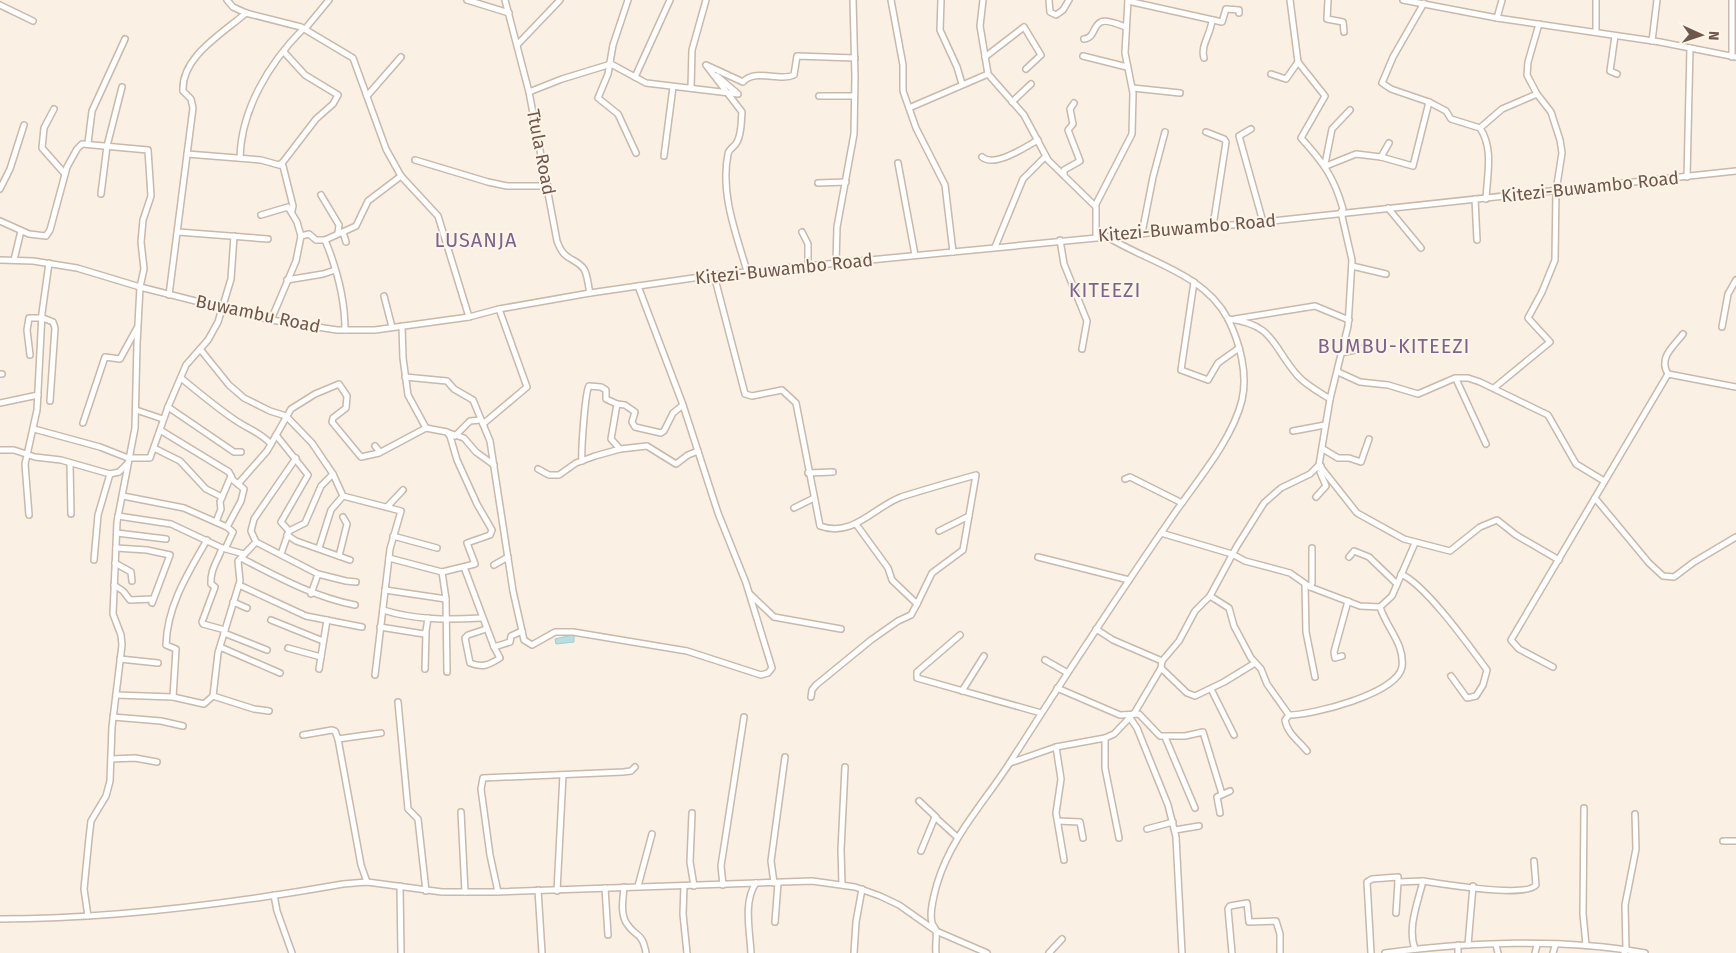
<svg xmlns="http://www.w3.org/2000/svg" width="1736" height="953" font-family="'Fira Sans',sans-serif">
<rect width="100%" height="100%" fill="#faf0e3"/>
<polygon fill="#b9dee2" stroke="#a0cdd3" points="572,635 574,636 574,642 556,644 555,639"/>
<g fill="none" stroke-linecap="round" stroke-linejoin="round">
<defs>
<g id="minor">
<polyline points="227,0 233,7 246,13 301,27 353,58 386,149 401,176"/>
<polyline points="467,0 509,13"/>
<path d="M505 0 529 92 557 241C565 263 574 256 584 269 588 276 588 286 590 293"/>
<polyline points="628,0 613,45 608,74 598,98 618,114 636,153"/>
<polyline points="891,0 903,65 903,91 916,128 945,185 953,252"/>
<polyline points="941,0 940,30 957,67 962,84"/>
<polyline points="983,0 980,26 988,74 1024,115 1048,160 1095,206"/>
<polyline points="1049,0 1050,12 1056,15 1063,10 1069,0"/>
<polyline points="1328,0 1327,19 1343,22 1344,32"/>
<polyline points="1403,0 1497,18 1660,42 1736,57"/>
<polyline points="1732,0 1732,57"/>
<polyline points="1128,1 1222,22 1226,9 1239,10 1239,13"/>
<polyline points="1424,3 1393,57 1382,83 1391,89 1429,102 1446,111 1451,119 1480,128 1502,109 1537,94"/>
<polyline points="0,5 33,21"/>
<polyline points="1497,18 1502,0"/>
<polyline points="305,29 329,0"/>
<polyline points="1596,32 1596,0"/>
<polyline points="1615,36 1610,71 1617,74"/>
<path d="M1084 39C1095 38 1093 25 1101 22 1106 19 1120 25 1126 27"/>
<polyline points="1652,41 1657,0"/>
<polyline points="518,44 560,0"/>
<polyline points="1083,56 1127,67"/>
<polyline points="985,57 1024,27 1041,55 1026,69"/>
<path d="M1204 58C1200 46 1211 34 1212 20"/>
<polyline points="1271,74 1286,79 1298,62"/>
<polyline points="635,77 670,0"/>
<polyline points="691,88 692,50 706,0"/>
<polyline points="1133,88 1180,93"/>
<polyline points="529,92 562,79 611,64 646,83 738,94 717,76"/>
<polyline points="367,96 401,57"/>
<polyline points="819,96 854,96"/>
<polyline points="1012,102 1031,84"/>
<polyline points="909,108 988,74"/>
<polyline points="54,109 44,128 42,148 65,174"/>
<path d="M1480 128C1494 149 1487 175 1486 199"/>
<polyline points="1251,129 1239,136 1263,222"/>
<polyline points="1206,132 1224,139 1226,142 1213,226"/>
<polyline points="88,143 92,111 125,39"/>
<polyline points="187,154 261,160 279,165 283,162 316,119 333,104 338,95 305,75 284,52"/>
<polyline points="664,156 673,87"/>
<path d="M982 157C995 168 1025 147 1038 140"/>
<polyline points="1381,157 1413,166 1429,102"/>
<path d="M240 158C241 110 269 63 303 29"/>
<polyline points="415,160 488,182 507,186 548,186"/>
<polyline points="898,163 915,255"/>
<polyline points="1325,164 1332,129 1350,110"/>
<polyline points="280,165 283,166 293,206 292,211"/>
<polyline points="1326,166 1356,154 1381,157 1389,143"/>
<polyline points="1064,174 1064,170 1080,161 1068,130 1073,124 1070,109 1074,103"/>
<polyline points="1687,177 1690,48"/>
<polyline points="818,183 846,182"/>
<polyline points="0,189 10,169 24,125"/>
<polyline points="101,194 107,146 122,87"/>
<polyline points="321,195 339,225 338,233"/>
<polyline points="1475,199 1477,240"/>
<polyline points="1388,208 1421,248"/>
<polyline points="261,215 288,207 297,222 301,236"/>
<polyline points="0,221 29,234 46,236 50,230 67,167 77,149 82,144 148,150 151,196 143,220 141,242 144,269 140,287 137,344 135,428 117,522 113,614 121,635 122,645 112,727 110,781 106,796 91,821 89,838 84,889 88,916"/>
<polyline points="343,232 346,242"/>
<polyline points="802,232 808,244 808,266"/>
<polyline points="1142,233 1153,177 1165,132"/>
<polyline points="177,234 178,232 268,239"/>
<polyline points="1096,237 1096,204 1132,134 1133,93 1125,53 1128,0"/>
<path d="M325 240C337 269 345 298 345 330"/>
<polyline points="1060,240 1064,264 1087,321 1082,349"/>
<polyline points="995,247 1023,179 1045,157"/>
<polyline points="0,260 33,261 77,268 140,287 271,320 337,330 375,330 469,317 499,309 590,293 714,275 1263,222 1736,171"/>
<polyline points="14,260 21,231"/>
<polyline points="836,263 837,227 854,134 855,77 853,0"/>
<polyline points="1352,266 1386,274"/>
<path d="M747 271C736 234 720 193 728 154 729 148 735 147 737 142 742 133 741 121 742 112L706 65 743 82C755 68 779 82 794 75L797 56 855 58"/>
<path d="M714 275 745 394 752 396 782 390 796 403 820 526C853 538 874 507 901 497 926 489 951 482 976 475L963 550 932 573 917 604"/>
<polyline points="287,280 323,274 335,270"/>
<polyline points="1194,282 1181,370 1208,380 1218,363 1239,348"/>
<path d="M169 295 193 108 191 99 183 91C181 57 223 33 246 13"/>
<polyline points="384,296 392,327"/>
<path d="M1228 319C1275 324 1272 347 1298 376 1306 385 1319 392 1330 399"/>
<polyline points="1235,319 1315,306 1349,320"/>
<polyline points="271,320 296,261 301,236 309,234 316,240 325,240 356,226 368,201 401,176 438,216 469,317"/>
<polyline points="1722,327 1728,294 1736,280"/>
<polyline points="200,349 229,385 244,398 270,411 286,416 312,443 333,474 343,496 401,511 390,549 375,675"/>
<polyline points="1341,353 1364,348"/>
<polyline points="30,355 27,330 29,318 43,318 53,322 55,328 50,401"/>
<polyline points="1338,372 1360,382 1388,385 1418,394 1455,378 1468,378 1480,382 1548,415 1576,464 1604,481"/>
<polyline points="0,374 2,374"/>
<path d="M1668 374C1658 358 1673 347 1683 334"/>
<polyline points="405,377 447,381 454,389 473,400 490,441 513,591 524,640 532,645 555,632 573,632 687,651 761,675 768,673 772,668 746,583 718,513 683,405 638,286"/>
<path d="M181 378C198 392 216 407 235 420 248 429 260 432 271 444"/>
<polyline points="1456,379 1486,444"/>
<polyline points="1494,388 1550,342 1528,318 1542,292 1555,260 1556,191 1562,153 1560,140 1551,112 1537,94 1527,75 1528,62 1539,24"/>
<polyline points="0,403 38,395"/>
<polyline points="617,404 625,405 635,412 632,422 635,427 661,433 664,431 673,413 683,405"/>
<polyline points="168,407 234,452 241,452"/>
<polyline points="136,410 163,419"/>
<polyline points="83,423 105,357 120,359 137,328"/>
<polyline points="483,424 527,387 499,309"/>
<polyline points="426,428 447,432 450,436 457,460 477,504 492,530 490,535 467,543 475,564 442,572"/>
<polyline points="34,429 100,447 128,458 150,458 168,407 186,365 208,340 218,322 231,279 234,236"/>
<polyline points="160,430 229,472 233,480 244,489 241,501 227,527"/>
<polyline points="1293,431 1325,425"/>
<polyline points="449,433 464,438 476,452 494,465"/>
<polyline points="276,435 308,475 281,522 289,531"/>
<polyline points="455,436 470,421 481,420"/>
<polyline points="375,446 380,452"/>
<polyline points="154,448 180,461 206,489 222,497"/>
<polyline points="1323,449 1338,458 1349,458 1361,462 1369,439"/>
<polyline points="0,450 14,450 35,457 61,460 110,474 119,472 127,464"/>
<polyline points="296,458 254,519 251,531 256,542 318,574 311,594"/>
<path d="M582 461C581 452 585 392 589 386L601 387 606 390V399L617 404 611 439 620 449"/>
<polyline points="70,464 71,514"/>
<polyline points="1319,465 1357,513 1404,539 1450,551 1480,527 1497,520 1516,535 1559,560"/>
<polyline points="538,469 549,475 559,475 576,463 595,456 620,449 647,446 676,464 688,455 698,451"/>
<polyline points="808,473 833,472"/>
<polyline points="1125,479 1130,477 1182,503"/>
<polyline points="238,484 267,451 291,409 315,394 339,384 347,396 346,408 333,418 332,422 361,457 379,453 426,428 408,395 403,358 402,326"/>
<polyline points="123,496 184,508 227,527 233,532 226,547"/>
<polyline points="1316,497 1326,486 1320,472 1321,466"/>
<polyline points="1595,498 1649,563 1663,576 1674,577 1694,562 1736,537"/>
<polyline points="387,507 403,490"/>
<polyline points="794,508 814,498"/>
<polyline points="29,515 25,464 37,410 42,313 49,263"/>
<polyline points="118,516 171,524 222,548 244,554"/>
<polyline points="216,522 221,509 220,502 231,476"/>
<polyline points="939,531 969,516"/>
<polyline points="117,533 166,539"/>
<polyline points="1161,533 1232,554 1245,561 1290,573 1310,587 1312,583 1312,548"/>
<polyline points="287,535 296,541 350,560"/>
<polyline points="393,536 437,548"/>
<polyline points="116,548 147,550 170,555 152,603"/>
<path d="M222 548C218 561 210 569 211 584L215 587 202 622 203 624 225 630"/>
<polyline points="319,548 331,510 343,496"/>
<polyline points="281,554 289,531 305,523 321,486 333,474"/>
<polyline points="339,556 347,524 343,517"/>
<polyline points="1038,557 1129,580"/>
<polyline points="1349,557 1354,551 1369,557 1397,584"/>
<path d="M241 558C278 577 314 597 355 605"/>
<polyline points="389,558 442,572 446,599 447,672"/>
<polyline points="94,560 98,515 110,474"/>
<polyline points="115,563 131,572 132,581"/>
<polyline points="494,565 508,557"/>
<polyline points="464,567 494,647 510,642 511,636 522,631"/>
<polyline points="318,574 346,581 356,582"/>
<path d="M1401 574C1426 585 1470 647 1487 670L1483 685 1476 696 1467 698 1451 676"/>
<polyline points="114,585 123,591 130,600 153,599"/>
<polyline points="239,585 306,616 362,627"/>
<polyline points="1305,585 1306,632 1315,677"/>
<polyline points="1310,587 1360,606 1380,607"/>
<polyline points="385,590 446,599"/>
<polyline points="750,594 774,617 841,629"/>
<path d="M1210 596 1229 608 1234 626 1251 658 1261 669 1267 684 1289 715C1312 715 1397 694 1402 667 1405 644 1386 627 1380 607L1392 596 1415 543"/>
<polyline points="233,602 247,608"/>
<path d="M383 610C415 620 448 620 481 618"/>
<polyline points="271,620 323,641"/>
<polyline points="380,627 424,634 426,631 428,618"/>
<path d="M486 629 468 635 465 638 470 663C483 668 489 665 500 658L494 647"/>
<polyline points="1096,629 1113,640 1162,661"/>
<polyline points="224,633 267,650"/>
<polyline points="960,635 917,672 917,678 1041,713"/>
<polyline points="220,647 280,673"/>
<polyline points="288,648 321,657"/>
<polyline points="1342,656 1335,658 1334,652 1348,601"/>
<polyline points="120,659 158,663"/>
<polyline points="1045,660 1066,672"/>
<polyline points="1553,667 1519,649 1511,640 1668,374 1736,387"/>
<polyline points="1161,668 1187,693 1195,696 1224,682 1255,663"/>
<polyline points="319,669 327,620"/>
<polyline points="425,669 426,633"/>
<polyline points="1057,688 1120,715 1139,714 1160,736 1185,736 1203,732 1222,794"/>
<polyline points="1211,689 1234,735"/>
<polyline points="962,691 984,656"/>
<polyline points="116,695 173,697 204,704 213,696 218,653 240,581 238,561 256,542"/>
<polyline points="213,696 254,709 269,711"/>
<path d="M173 697 176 649 166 645C167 606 188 573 207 540"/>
<polyline points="811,697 812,690 816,685 871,640 898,621 911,615 917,604 892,580 888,568 856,524"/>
<polyline points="398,702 408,809 418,819 426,891"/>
<path d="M1289 715 1285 720C1287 733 1299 741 1307 751"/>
<polyline points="113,717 161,721 183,726"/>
<polyline points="1130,718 1137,728 1168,805 1176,837 1182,953"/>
<polyline points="303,735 332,730 335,731 338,739 381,733"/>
<polyline points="1165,737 1195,808"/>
<polyline points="1105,738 1105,768 1119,838"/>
<polyline points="338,739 361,865 367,882"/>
<polyline points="1056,747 1061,779 1056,813 1064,860"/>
<polyline points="111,759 135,758 157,762"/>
<path d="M1010 763 1056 747 1105 738 1114 734 1135 712 1161 668 1162 661 1179 641 1195 611 1210 596 1237 546 1264 503 1281 488 1310 474 1319 465 1330 399 1348 326 1352 260 1341 212 1343 209C1334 177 1323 162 1301 138L1325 96 1298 62 1290 0"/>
<polyline points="919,801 936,817"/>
<polyline points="1584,808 1583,914 1586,945"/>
<polyline points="461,812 465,892"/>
<polyline points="692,813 690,862 694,886"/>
<polyline points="1220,813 1217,797 1230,791"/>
<polyline points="1058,821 1080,822 1083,838"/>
<polyline points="1147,829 1173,822"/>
<polyline points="1175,830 1199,826"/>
<polyline points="1723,841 1736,841"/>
<polyline points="921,851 935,817 957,837"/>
<polyline points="774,883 771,861 785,757"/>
<polyline points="842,884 841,850 845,767"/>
<polyline points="723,885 721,866 744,717"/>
<polyline points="400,886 401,953"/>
<polyline points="638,886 652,834"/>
<polyline points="684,886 683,914 687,953"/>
<path d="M624 887C623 899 620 914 627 924 636 938 642 931 646 953"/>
<polyline points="605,888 608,935"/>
<polyline points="538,890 542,953"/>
<polyline points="557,891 563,775"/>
<polyline points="498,892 490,855 481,789 483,778 623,772 631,771 635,767"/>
<polyline points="274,895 277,911 292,953"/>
<polyline points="1396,913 1398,882 1423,881"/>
<path d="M0 919C115 919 230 904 343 884L367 882 442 892H494L812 881 855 887 880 896 899 905 936 931 987 953"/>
<polyline points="775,922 778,883"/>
<polyline points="1468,945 1473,886"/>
<polyline points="1496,945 1498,953"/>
<path d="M1415 949C1407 928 1418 902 1423 881 1442 884 1525 898 1536 885L1534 861"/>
<path d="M751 953C750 932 743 901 756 883"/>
<polyline points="854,953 856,922 862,889"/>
<path d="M936 953C935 946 937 938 936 931 936 928 933 926 932 923 929 912 934 895 937 884 951 837 983 804 1009 764 1062 681 1116 598 1172 517 1195 483 1232 441 1242 400 1248 374 1240 343 1228 319 1204 273 1147 262 1106 236"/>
<polyline points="1049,953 1062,939"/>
<polyline points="1232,953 1228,909 1230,906 1247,903 1249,922 1276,921 1280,934 1280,953"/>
<polyline points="1371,953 1367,882 1372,879 1398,877 1398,882"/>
<path d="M1385 953C1465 942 1565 938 1645 953"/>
<polyline points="1458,953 1458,945"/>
<polyline points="1535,953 1537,945"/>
<polyline points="1553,953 1555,946"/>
<polyline points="1624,953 1626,949 1625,905 1636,849 1635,814"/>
</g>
</defs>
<use href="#minor" stroke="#cab8aa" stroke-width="8"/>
<use href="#minor" stroke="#fff" stroke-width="5"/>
</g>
<g text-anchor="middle" stroke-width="4" stroke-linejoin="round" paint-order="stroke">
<g font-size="18" fill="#70574b" stroke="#fef5e8">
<text transform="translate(541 152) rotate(79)" y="6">Ttula Road</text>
<text transform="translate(1590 187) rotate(-6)" y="6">Kitezi-Buwambo Road</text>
<text transform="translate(1187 228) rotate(-5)" y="6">Kitezi-Buwambo Road</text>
<text transform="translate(784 269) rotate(-6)" y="6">Kitezi-Buwambo Road</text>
<text transform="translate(258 314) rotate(12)" y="6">Buwambu Road</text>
</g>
<g font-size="20" letter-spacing="1" fill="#7d638d" stroke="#fef5e8">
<text x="476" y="247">LUSANJA</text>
<text x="1105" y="297">KITEEZI</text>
<text x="1394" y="353">BUMBU-KITEEZI</text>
</g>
</g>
<g transform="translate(1701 35) rotate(93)" stroke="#fef5e8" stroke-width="4" paint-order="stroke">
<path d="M0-4L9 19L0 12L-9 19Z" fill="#70574b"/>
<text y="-8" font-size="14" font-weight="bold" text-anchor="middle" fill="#70574b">N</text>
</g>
</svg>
